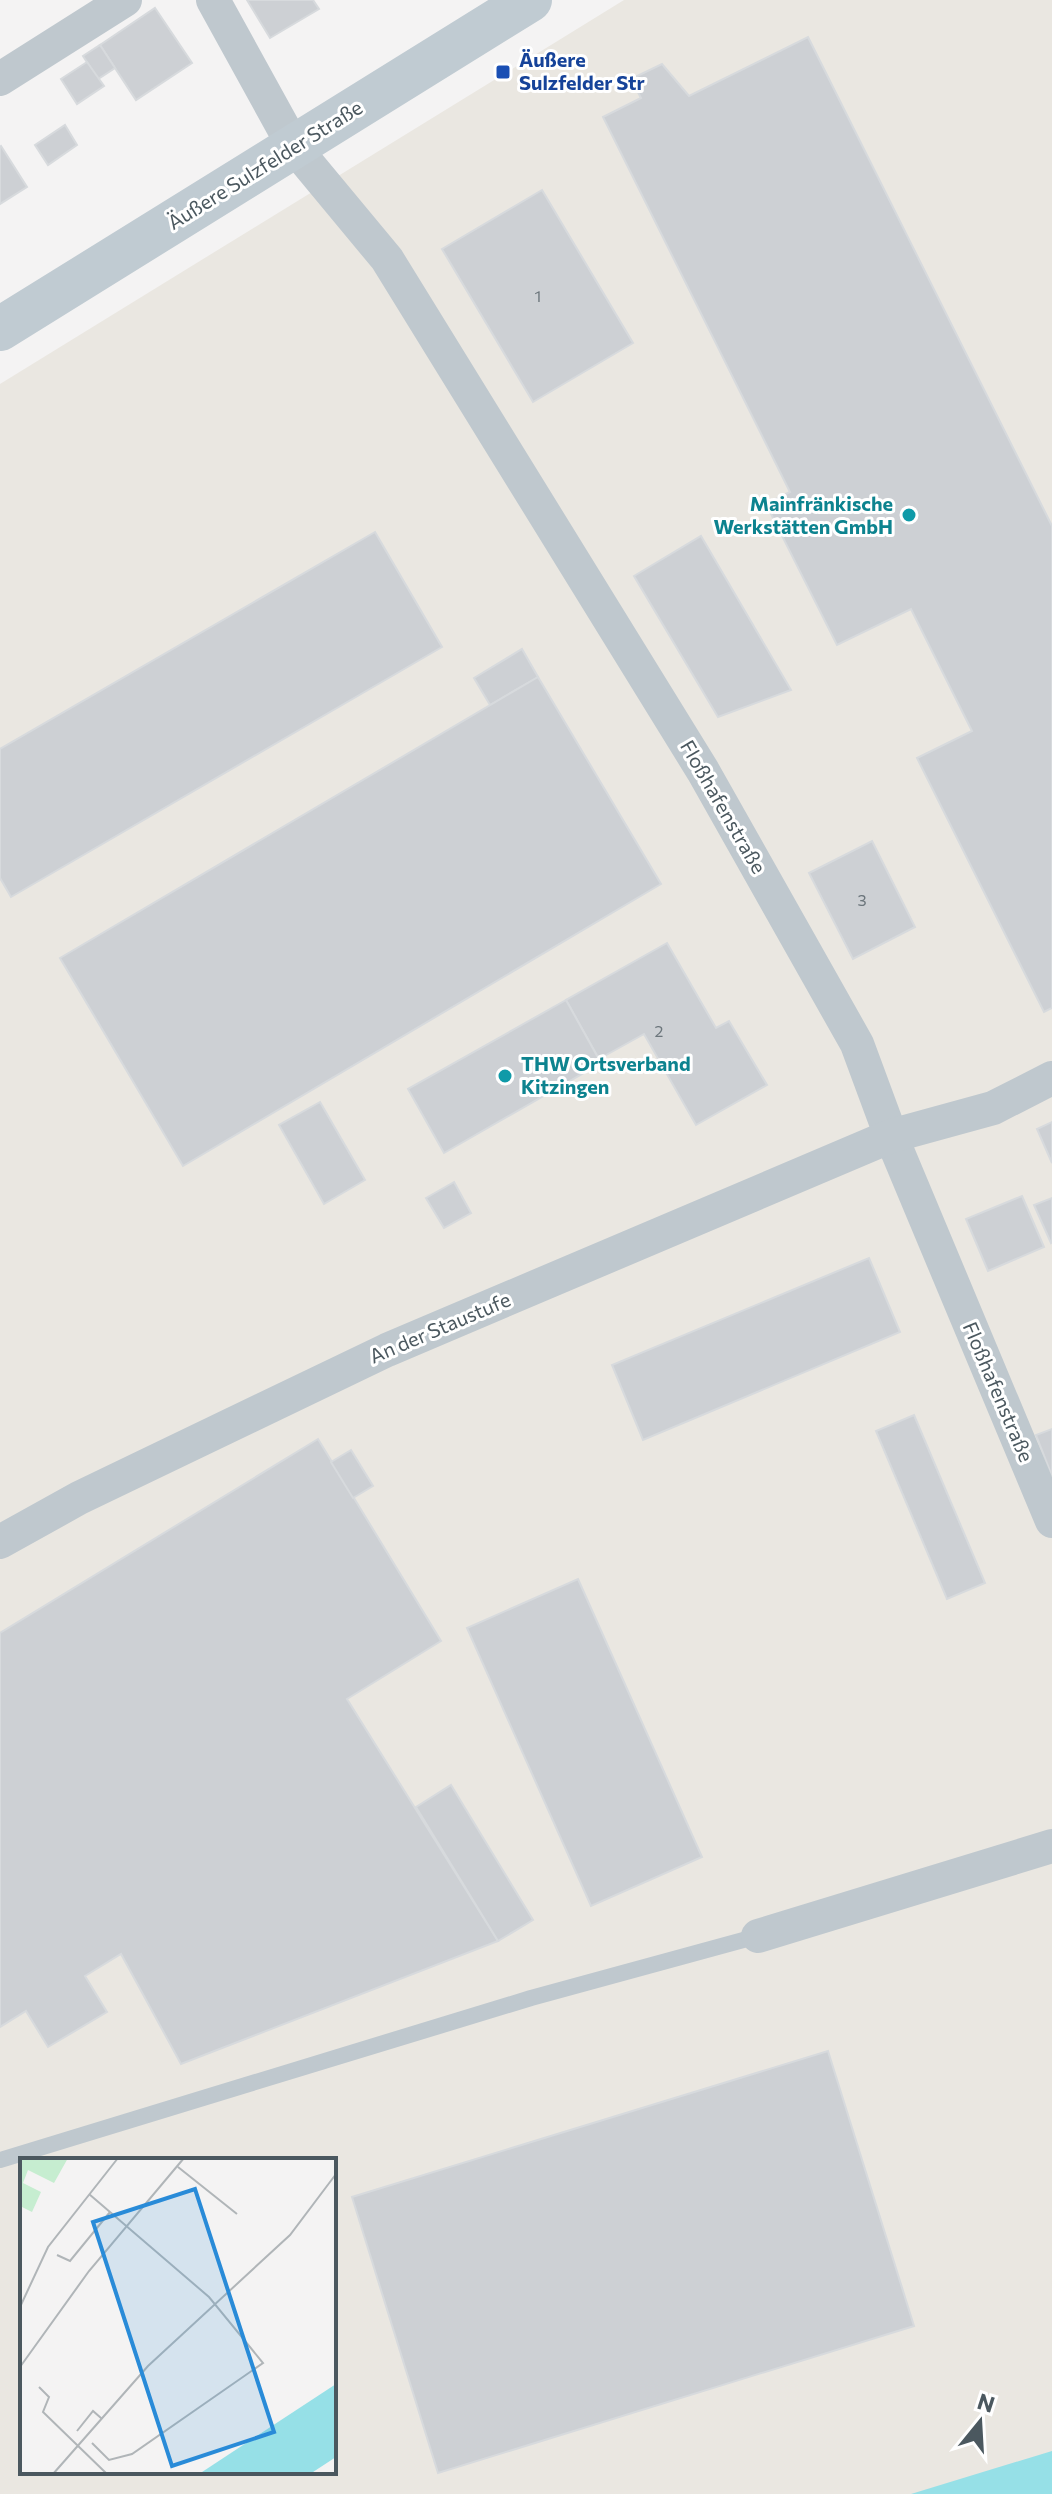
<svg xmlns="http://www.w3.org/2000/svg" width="1052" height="2494" font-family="Commissioner,sans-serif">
<rect width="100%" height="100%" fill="#f4f3f3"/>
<path fill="#eae7e1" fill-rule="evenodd" d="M624 0H1052V2467L961 2494H0V384ZM22 2160H334V2472H22Z"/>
<polygon fill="#96e0e7" points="1052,2451 1052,2494 911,2494"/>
<g fill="#cdd0d4" stroke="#d7dadd" stroke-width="2">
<polygon points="247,0 313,0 319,9 270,38"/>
<polygon points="155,8 192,63 136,100 100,45"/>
<polygon points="808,37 1052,526 1052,1008 1044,1012 917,758 972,731 911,609 837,645 766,504 790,492 603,117 641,98 631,79 662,64 689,96"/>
<polygon points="100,45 115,68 98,79 83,56"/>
<polygon points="87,62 104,86 77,104 61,79"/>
<polygon points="65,125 77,145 48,165 35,145"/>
<polygon points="1,146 27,187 0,204 0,147"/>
<polygon points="542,190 633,343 533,402 442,249"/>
<polygon points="375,532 442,647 11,897 0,878 0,749"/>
<polygon points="701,536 791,690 718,717 634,576"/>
<polygon points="522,649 538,677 490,705 474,678"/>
<polygon points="538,677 661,884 183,1166 60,958"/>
<polygon points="872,841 915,927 853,959 809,873"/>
<polygon points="667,943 716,1028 729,1021 767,1085 696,1125 644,1034 599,1059 566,1000"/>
<polygon points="566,1000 601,1063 444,1153 408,1089"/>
<polygon points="320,1102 365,1180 324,1204 279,1125"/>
<polygon points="1052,1122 1052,1163 1037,1129"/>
<polygon points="454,1182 471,1213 444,1228 426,1198"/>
<polygon points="1022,1196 1044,1247 988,1271 966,1219"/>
<polygon points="1052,1198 1052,1242 1051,1243 1034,1205"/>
<polygon points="869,1258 900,1332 643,1440 612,1365"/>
<polygon points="914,1415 985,1583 947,1599 876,1431"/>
<polygon points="1052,1429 1052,1476 1036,1435"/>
<polygon points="318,1439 441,1641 347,1699 498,1941 181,2064 121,1954 85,1976 107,2012 48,2047 26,2011 0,2027 0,1633"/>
<polygon points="351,1450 373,1486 353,1498 331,1462"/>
<polygon points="578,1579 702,1857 591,1906 467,1628"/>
<polygon points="451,1785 533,1920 498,1941 416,1807"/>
<polygon points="828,2051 914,2326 438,2473 352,2197"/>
</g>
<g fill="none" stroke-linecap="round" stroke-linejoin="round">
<polyline stroke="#bfc8ce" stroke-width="16" points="0,2160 531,1998 758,1936"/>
<g stroke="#bfc8ce" stroke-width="34">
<polyline points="213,0 294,147 387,259 703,771 857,1044 891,1136 1052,1521"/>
<polyline points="0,79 125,0"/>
<polyline points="0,1542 79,1498 387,1350 891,1136 993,1108 1052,1078"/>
<polyline points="758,1936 1052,1846"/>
</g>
<polyline stroke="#c0cbd2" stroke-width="44" points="0,329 530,0"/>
</g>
<rect fill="#1a4fb4" stroke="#fff" stroke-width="3" x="495" y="64" width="16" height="16" rx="4"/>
<g fill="#0f9aa8" stroke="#fff" stroke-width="3">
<circle cx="909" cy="515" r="8"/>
<circle cx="505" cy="1076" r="8"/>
</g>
<g text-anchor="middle" stroke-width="6" stroke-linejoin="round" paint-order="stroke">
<g font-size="16" fill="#6c767c">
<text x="538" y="302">1</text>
<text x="862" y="906">3</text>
<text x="659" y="1037">2</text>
</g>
<g font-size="20" font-weight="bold" fill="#164399" stroke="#fff" text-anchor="start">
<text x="519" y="67">Äußere<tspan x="519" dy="23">Sulzfelder Str</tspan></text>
</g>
<g font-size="20" fill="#4b585f" stroke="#fff">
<text transform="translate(265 165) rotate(-32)" y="7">Äußere Sulzfelder Straße</text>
<text transform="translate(723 807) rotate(60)" y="7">Floßhafenstraße</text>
<text transform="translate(440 1328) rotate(-23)" y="7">An der Staustufe</text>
<text transform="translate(998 1392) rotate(67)" y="7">Floßhafenstraße</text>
</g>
<g font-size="20" font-weight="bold" fill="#0d838f" stroke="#fff" text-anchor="end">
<text x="893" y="511">Mainfränkische<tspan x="893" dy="23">Werkstätten GmbH</tspan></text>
<text x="521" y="1071" text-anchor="start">THW Ortsverband<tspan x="521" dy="23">Kitzingen</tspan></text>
</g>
</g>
<g transform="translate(20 2158)">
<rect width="316" height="316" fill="#f4f3f3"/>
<path d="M0 0H48L34 25 8 12 3 25 21 34 12 54 0 48Z" fill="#c6edd0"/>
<path d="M316 226V299L290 316H179Z" fill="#96e0e7"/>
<path fill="none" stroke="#b0b5b8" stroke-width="2" d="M158 9 217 56M69 36 189 139 243 205 112 296 89 302 72 285M37 97 50 103 90 54M0 149 28 89 98 0M0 209 69 113 164 0M19 229 29 239 23 254 87 316M57 273 73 253 81 260M33 316 128 208 270 77 316 16"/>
<path fill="#298bd8" fill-opacity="0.15" stroke="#298bd8" stroke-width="4" d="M175 31 254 274 152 308 73 64Z"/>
<rect width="316" height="316" fill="none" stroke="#4b585f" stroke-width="4"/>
</g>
<g transform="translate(980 2422) rotate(18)" stroke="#ffffff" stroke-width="6" paint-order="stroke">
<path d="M0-6L14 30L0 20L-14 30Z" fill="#4b585f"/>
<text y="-12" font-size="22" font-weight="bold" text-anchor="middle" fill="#4b585f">N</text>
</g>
</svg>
